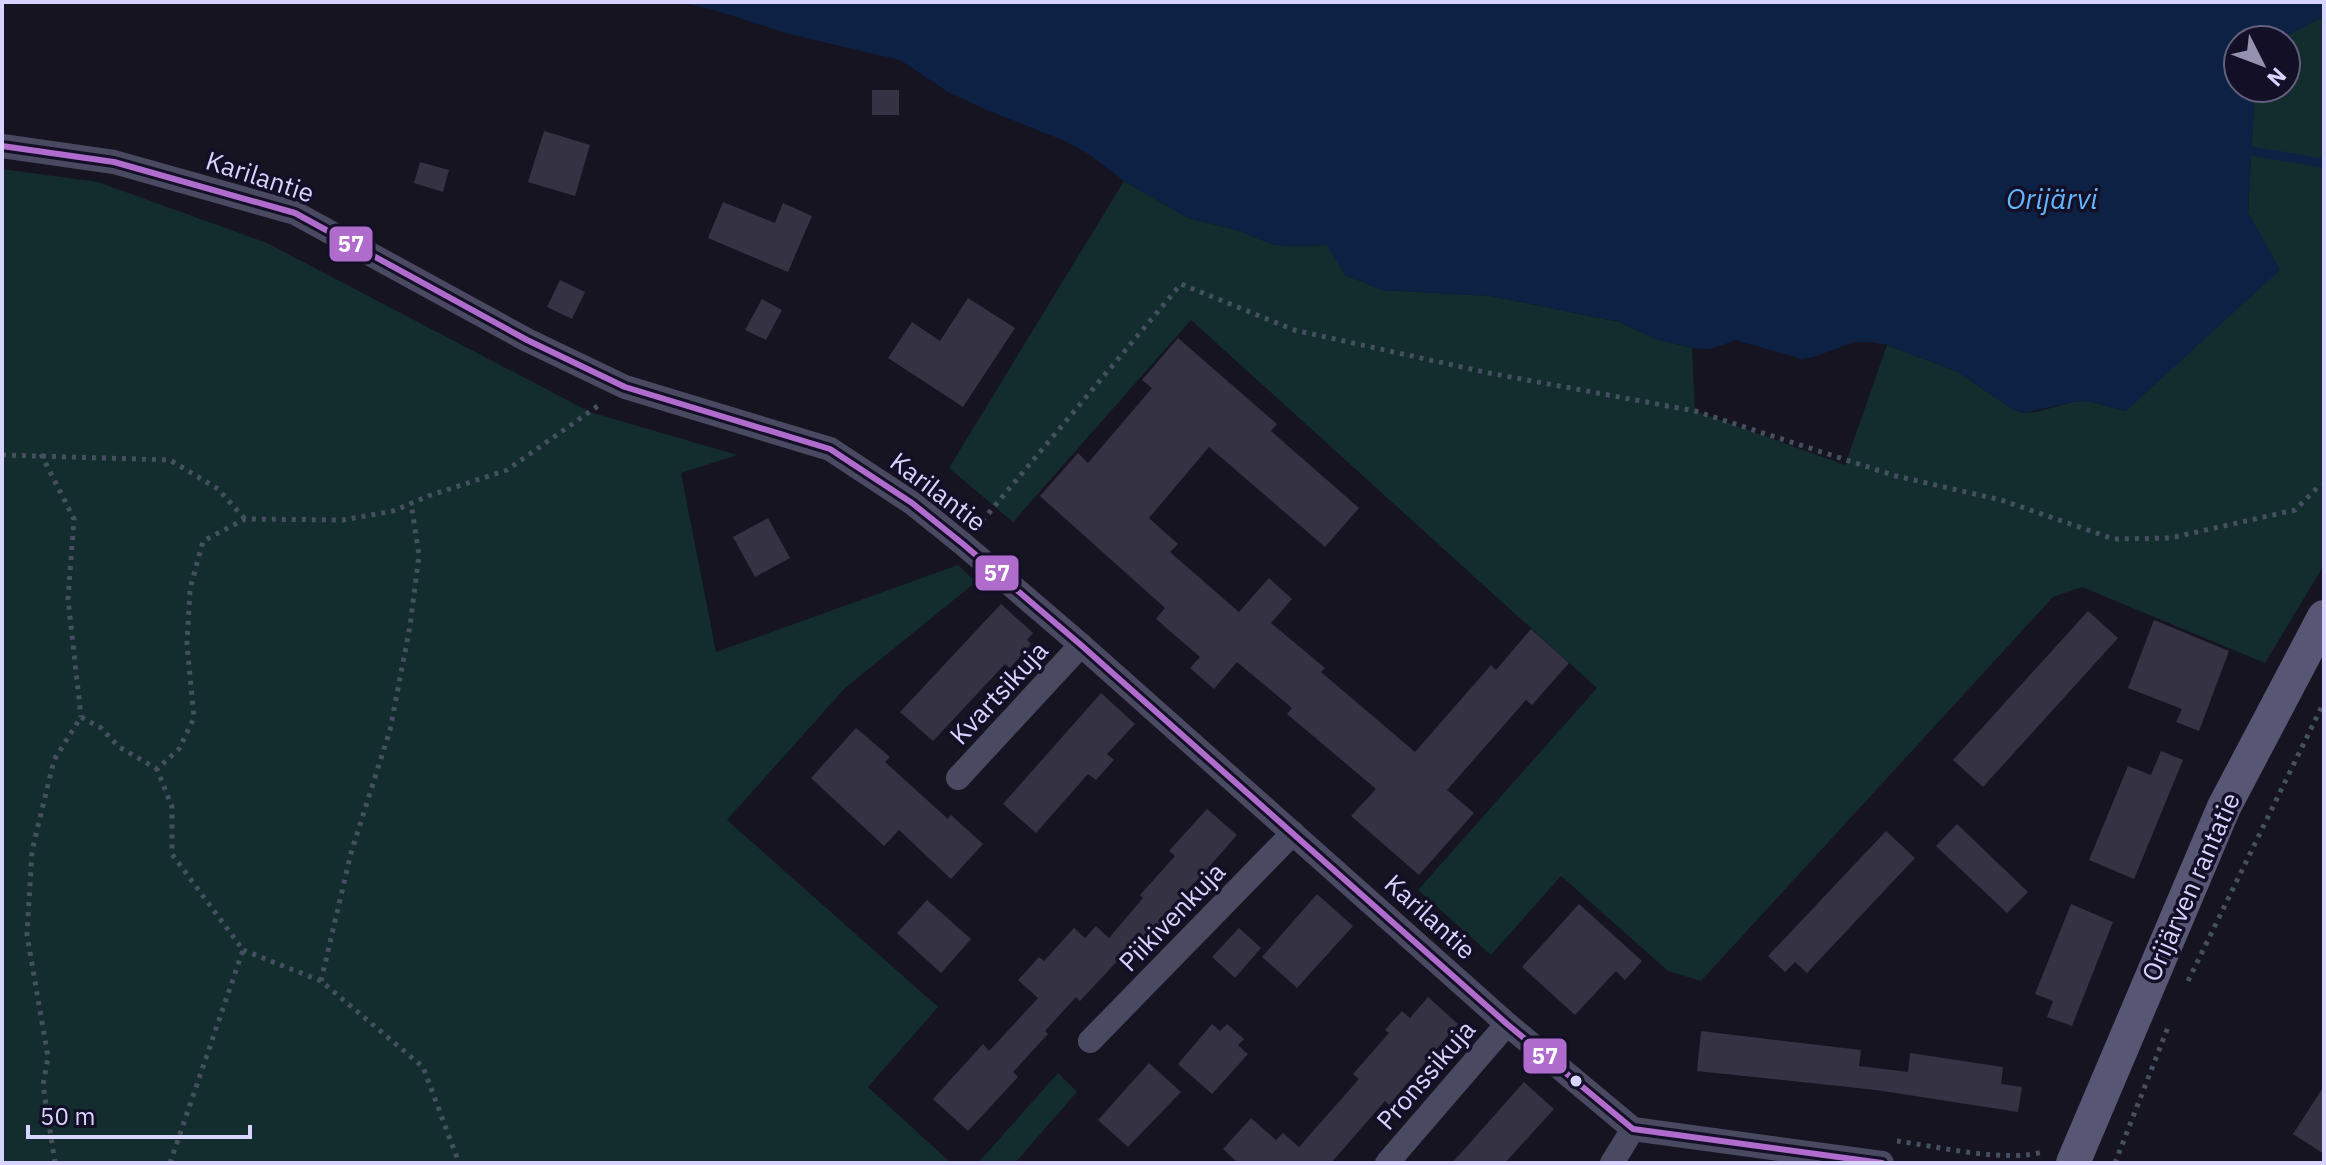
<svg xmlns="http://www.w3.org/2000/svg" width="2326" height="1165" font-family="'IBM Plex Sans',sans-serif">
<rect width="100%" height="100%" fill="#161421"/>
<g fill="#132c2d">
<polygon points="2324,16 2324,565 2265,663 2082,587 2053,597 1701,981 1668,971 1561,876 1491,955 1418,890 1597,688 1191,320 1013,522 949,468 1124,181 1188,218 1237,230 1272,244 1289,246 1328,245 1345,275 1382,290 1490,296 1619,322 1656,339 1692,348 1695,411 1845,465 1887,345 1958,372 2012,409 2023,413 2036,412 2073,402 2088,401 2126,411 2248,212 2255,88 2286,88 2286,40 2279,40"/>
<polygon points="2,169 98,182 267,243 590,412 737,455 681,473 716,652 958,565 976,582 845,688 727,820 938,1007 868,1087 951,1163 2,1163"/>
<polygon points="1058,1073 1077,1092 1015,1163 978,1163"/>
</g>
<polygon fill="#0d2144" points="679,2 2324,2 2324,16 2279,40 2238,40 2238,88 2255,88 2248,212 2280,270 2126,411 2088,401 2073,402 2024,413 2012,409 1958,372 1887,345 1870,342 1854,342 1814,357 1801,359 1736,340 1711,349 1692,348 1656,339 1619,322 1490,296 1382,290 1345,275 1327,245 1289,246 1272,244 1237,230 1188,218 1124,181 1090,155 1065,141 987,110 948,92 900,60 789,34 711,9"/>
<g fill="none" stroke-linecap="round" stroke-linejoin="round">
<polyline stroke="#0d2144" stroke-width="9" points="2251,151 2324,163"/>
</g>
<g fill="#343243">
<rect x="872" y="90" width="27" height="25"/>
<polygon points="544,131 590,145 575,196 528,182"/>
<polygon points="420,162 449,170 443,192 414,183"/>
<polygon points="723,202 775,223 783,203 812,216 788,272 708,238"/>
<polygon points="560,280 585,292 572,319 547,307"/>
<polygon points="968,298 1015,328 963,407 888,358 912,322 940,341"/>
<polygon points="762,299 782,310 766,340 745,330"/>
<polygon points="1178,338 1277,424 1271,431 1359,508 1325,547 1209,447 1149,518 1178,544 1170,552 1239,612 1269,578 1292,599 1271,623 1325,668 1321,672 1415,752 1491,665 1496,670 1531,629 1569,663 1532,705 1526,700 1447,790 1474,813 1419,875 1351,816 1376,789 1287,714 1292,708 1237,662 1214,689 1190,668 1200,657 1156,619 1165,608 1040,496 1078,453 1088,463 1152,388 1142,380"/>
<polygon points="768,518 790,558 755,577 733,537"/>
<polygon points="1001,604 1033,633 1027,640 1031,644 1010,668 1005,664 933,741 900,712"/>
<polygon points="2088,611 2118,638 1983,787 1953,760"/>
<polygon points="2154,620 2229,651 2199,731 2176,722 2182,709 2128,688"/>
<polygon points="1101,693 1135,724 1107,754 1114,760 1096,780 1088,774 1036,833 1003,804"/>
<polygon points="856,728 890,757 885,762 948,819 951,815 983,844 951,879 899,830 884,846 811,778"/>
<polygon points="2161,751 2183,760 2134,879 2089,860 2128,766 2151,775"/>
<polygon points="1207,809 1237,835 1186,893 1195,901 1150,954 1136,941 1080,1001 1076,997 1045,1031 1048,1034 1013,1072 1018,1077 968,1131 933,1099 983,1044 989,1051 1038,998 1018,980 1039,957 1044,961 1074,928 1085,938 1096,926 1109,938 1143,898 1140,895 1175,856 1169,851"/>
<polygon points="1957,824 2028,892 2007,913 1936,846"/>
<polygon points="1886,831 1915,858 1807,973 1795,962 1785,972 1768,956"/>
<polygon points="1317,894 1353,926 1297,988 1262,957"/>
<polygon points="927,900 971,939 941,973 897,933"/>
<polygon points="1579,904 1642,961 1625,980 1616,971 1575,1015 1522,967"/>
<polygon points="2071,904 2113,922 2072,1026 2047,1017 2053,1001 2035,994"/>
<polygon points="1239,928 1261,948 1235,978 1212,957"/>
<polygon points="1428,997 1458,1024 1389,1105 1385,1101 1331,1163 1238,1163 1223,1149 1251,1118 1276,1140 1283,1133 1299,1147 1359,1079 1353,1074 1389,1033 1385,1030 1402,1011 1410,1018"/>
<polygon points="1212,1024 1220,1031 1227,1024 1244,1039 1238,1045 1248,1054 1212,1094 1178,1064"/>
<polygon points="1701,1031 1861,1050 1859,1066 1908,1072 1910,1053 2003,1067 2001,1084 2022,1087 2018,1112 1876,1090 1697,1071"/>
<polygon points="1149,1063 1181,1092 1128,1147 1098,1120"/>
<polygon points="1524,1082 1554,1109 1505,1163 1452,1163"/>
<polygon points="2324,1086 2324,1154 2293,1134"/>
</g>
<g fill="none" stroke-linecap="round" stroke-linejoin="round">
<g stroke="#44505f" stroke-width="5" stroke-dasharray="4 6" stroke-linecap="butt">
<polyline points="41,454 74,519 68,599 81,717"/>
<polyline points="2,455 170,460 218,489 245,519"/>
<polyline points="982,521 1181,284 1294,330 1489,373 1695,411 1896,476 2001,500 2114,539 2170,538 2295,510 2318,487 2324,485"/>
<polyline points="243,950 321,981 423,1067 459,1163"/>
<polyline points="321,981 351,853 390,730 410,626 419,555 411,503"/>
<polyline points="2188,981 2324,702"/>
<path d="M1897 1141C1936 1146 2009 1164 2045 1151"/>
<polyline points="55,1163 43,1085 48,1057 27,935 32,851 54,760 81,717 101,728 119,747 157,769"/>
<polyline points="170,1163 243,950 172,854 172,807 157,769 179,749 194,718 187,644 190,589 203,541 245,519 343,520 393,511 428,496 507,470 602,403"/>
<polyline points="2115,1163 2168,1027"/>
</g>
<g stroke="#4a4962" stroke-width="24">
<polyline points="2,146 114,162 295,213 527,340 625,387 830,449 912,503 963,544 1081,645 1507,1024 1633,1129 1882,1163"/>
<polyline points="958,778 1081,645"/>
<polyline points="1090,1041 1293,833"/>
<polyline points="1387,1163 1507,1024"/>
<polyline points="1612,1163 1633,1129"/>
</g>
<polyline stroke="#575674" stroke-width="34" points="2073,1163 2224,807 2324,617"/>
<defs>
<polyline id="bus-1" points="2,146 114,162 295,213 527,340 625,387 830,449 912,503 963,544 1081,645 1507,1024 1633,1129 1882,1163"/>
</defs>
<use href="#bus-1" stroke="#130f26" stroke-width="12"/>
<use href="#bus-1" stroke="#b06ccc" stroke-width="6"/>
</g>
<circle fill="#d9d4ff" stroke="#130f26" stroke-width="3" cx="1576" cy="1081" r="7"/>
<g text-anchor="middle" stroke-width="7" stroke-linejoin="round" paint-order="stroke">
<g font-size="26" fill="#d9d4ff" stroke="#130f26">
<text transform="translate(260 177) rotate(18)" y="9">Karilantie</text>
<text transform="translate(938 492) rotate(37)" y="9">Karilantie</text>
<text transform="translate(999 693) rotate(-47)" y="9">Kvartsikuja</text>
<text transform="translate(2191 887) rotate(-66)" y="9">Orijärven rantatie</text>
<text transform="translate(1172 917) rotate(-46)" y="9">Piikivenkuja</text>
<text transform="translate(1430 917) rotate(42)" y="9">Karilantie</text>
<text transform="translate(1426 1075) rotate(-49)" y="9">Pronssikuja</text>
</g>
<g font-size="28" font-style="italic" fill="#62b6ff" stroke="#130f26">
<text x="2052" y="209">Orijärvi</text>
</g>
</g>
<g stroke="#130f26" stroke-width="3">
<rect x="328" y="225" width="46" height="38" rx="8" fill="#b06ccc"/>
<rect x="974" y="554" width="46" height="38" rx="8" fill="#b06ccc"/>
<rect x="1522" y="1037" width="46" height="38" rx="8" fill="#b06ccc"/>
</g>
<g font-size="22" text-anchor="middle" font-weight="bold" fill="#fff">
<text x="351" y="252">57</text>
<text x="997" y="581">57</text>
<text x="1545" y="1064">57</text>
</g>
<rect width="2326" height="1165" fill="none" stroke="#d9d4ff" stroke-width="8"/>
<g transform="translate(2262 64) rotate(132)"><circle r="38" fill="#130f26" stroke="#625e7d" stroke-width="2"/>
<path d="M0-6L14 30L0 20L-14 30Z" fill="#9591b1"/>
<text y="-12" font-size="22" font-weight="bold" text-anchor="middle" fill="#d9d4ff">N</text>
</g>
<path d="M28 1125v12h222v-12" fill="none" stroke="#d9d4ff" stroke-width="4"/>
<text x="40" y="1125" font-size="24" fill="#d9d4ff" stroke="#130f26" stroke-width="6" paint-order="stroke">50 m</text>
</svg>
